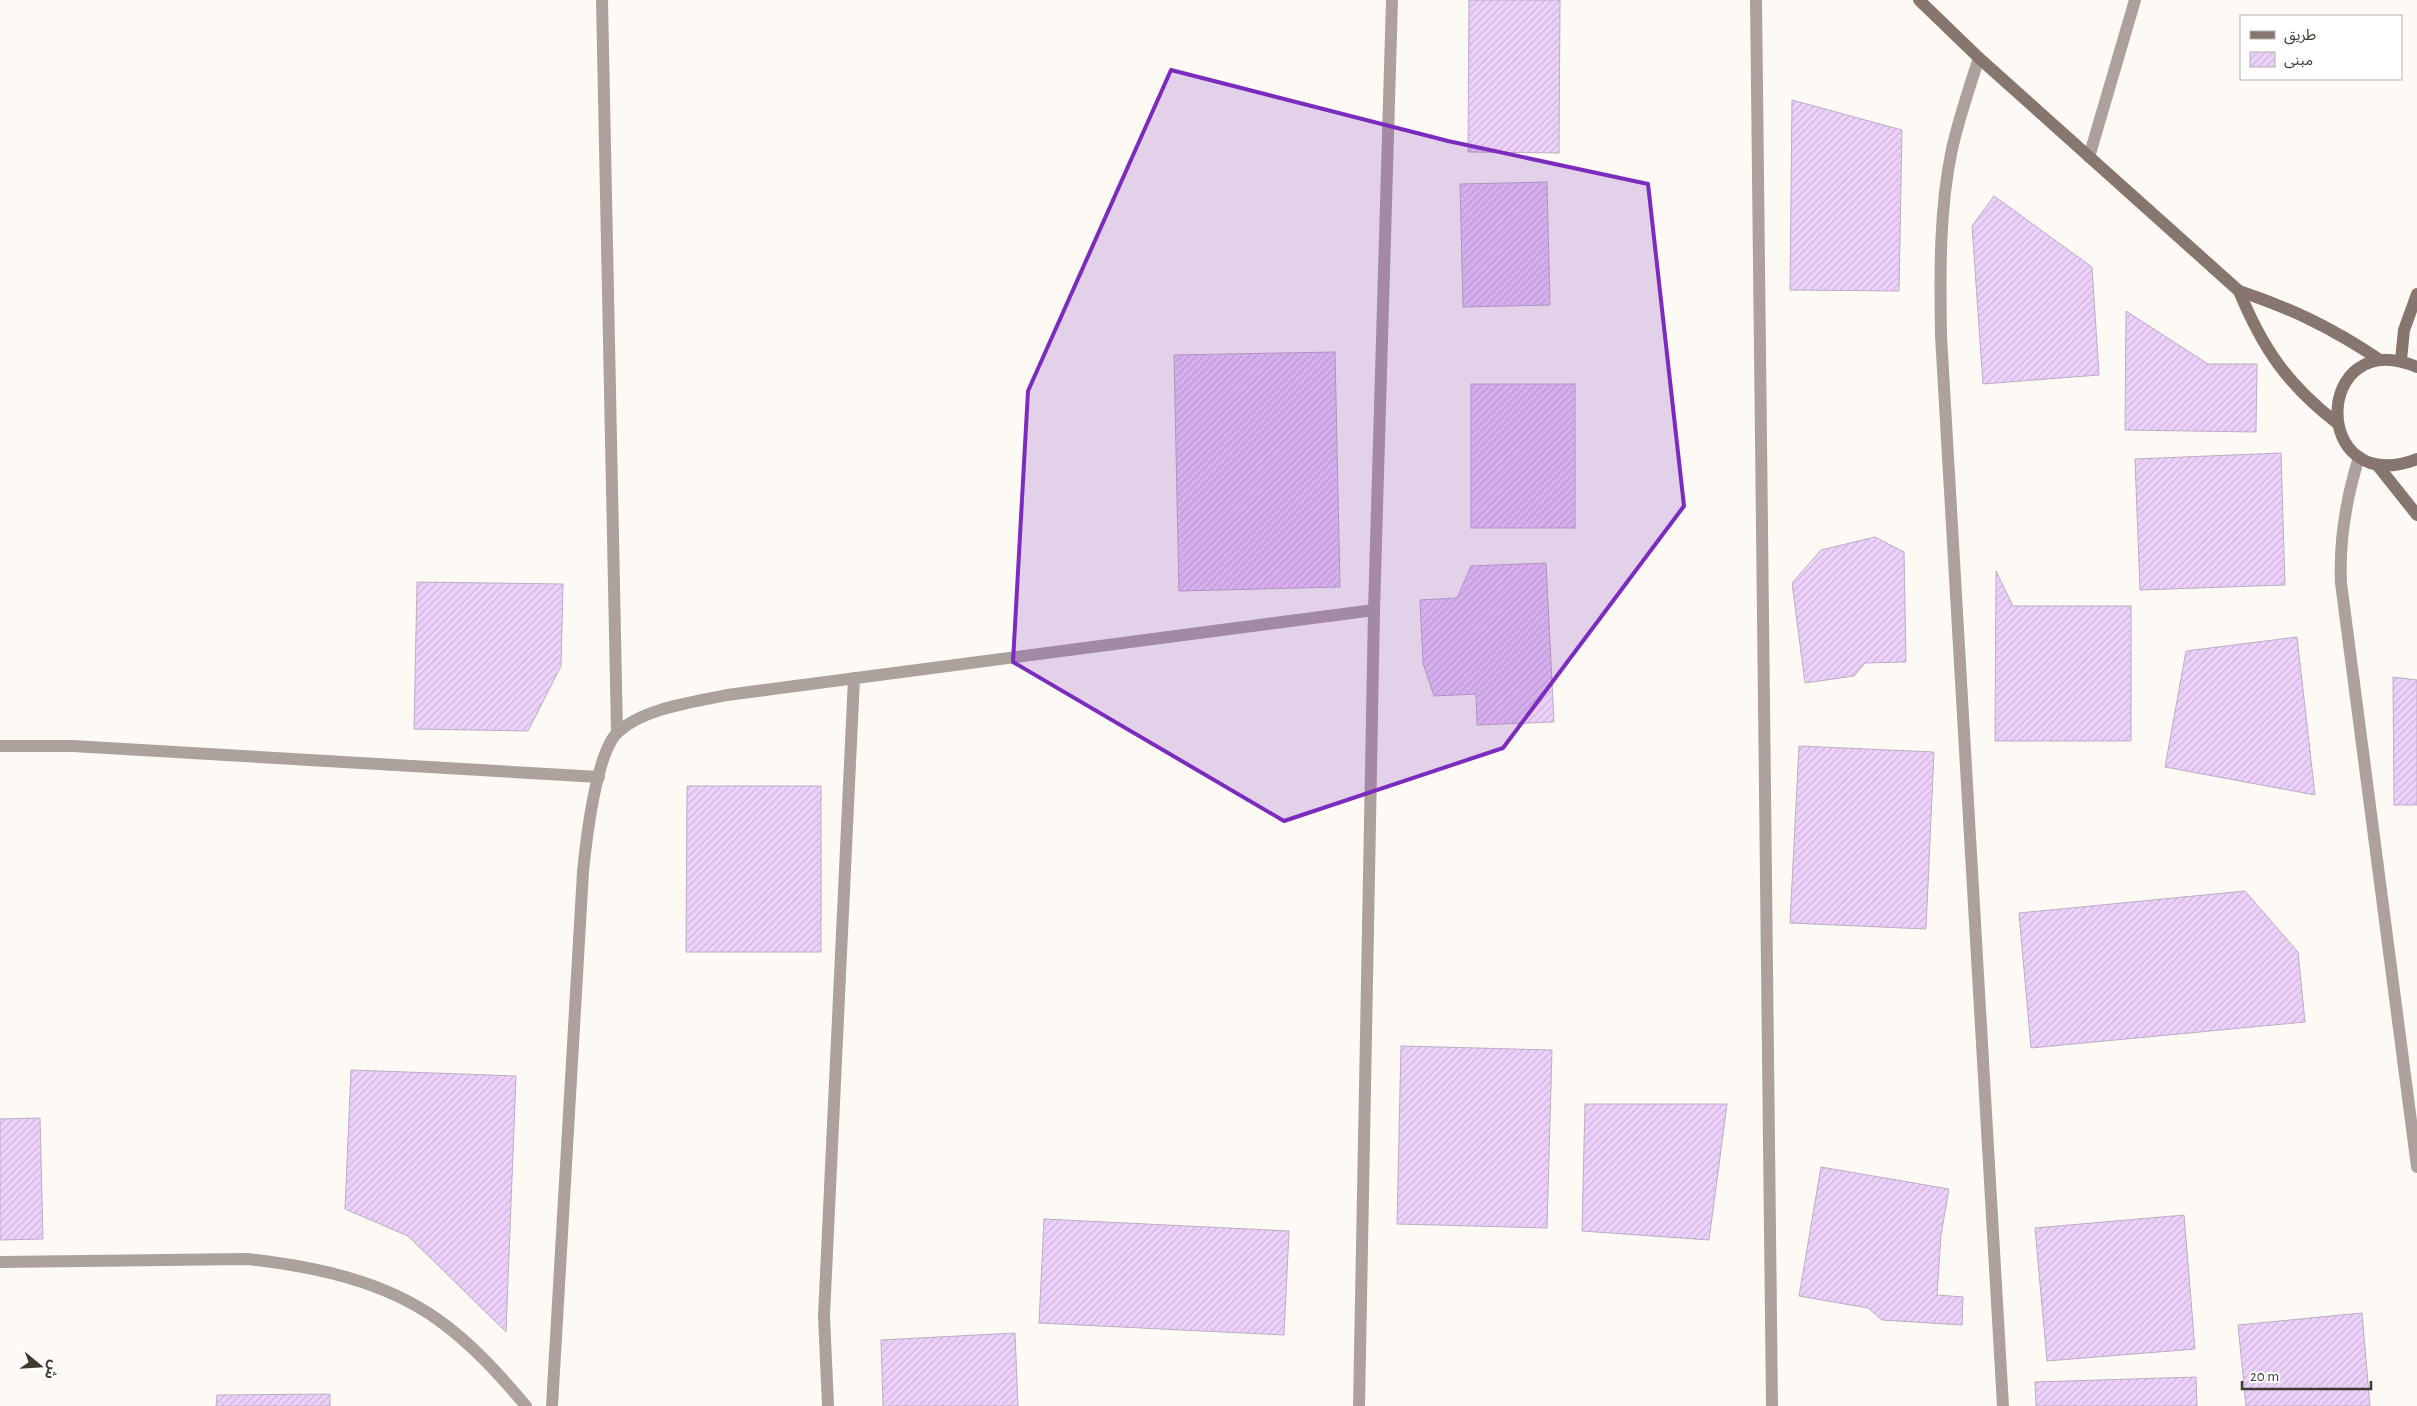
<svg xmlns="http://www.w3.org/2000/svg" width="2417" height="1406" font-family="'Alegreya Sans','Noto Sans Arabic',sans-serif">
<defs>
<pattern id="building-hatch" width="6" height="6" patternUnits="userSpaceOnUse" patternTransform="scale(1.25)"><rect width="6" height="6" fill="#edd1fa"/><path d="M-1 1l2-2M0 6l6-6M5 7l2-2" fill="none" stroke="#ccb4d7"/></pattern>
</defs>
<rect width="100%" height="100%" fill="#fdfaf6"/>
<g fill="url(#building-hatch)" stroke="#bcaec3">
<polygon points="1469,0 1560,0 1559,153 1468,152"/>
<polygon points="1792,100 1902,130 1899,291 1790,290"/>
<polygon points="1547,182 1550,305 1463,307 1460,184"/>
<polygon points="1994,196 2092,267 2099,375 1983,384 1972,226"/>
<polygon points="2126,311 2208,364 2257,364 2256,432 2125,430"/>
<polygon points="1335,352 1340,587 1179,591 1174,355"/>
<rect x="1471" y="384" width="104" height="144"/>
<polygon points="2281,453 2285,585 2140,590 2135,459"/>
<polygon points="1875,537 1904,552 1906,662 1865,663 1854,676 1805,683 1792,583 1821,550"/>
<polygon points="1546,563 1554,722 1477,725 1476,694 1434,696 1423,663 1420,600 1457,598 1471,566"/>
<polygon points="1996,571 2013,606 2131,606 2131,741 1995,741"/>
<polygon points="417,582 563,584 561,666 528,731 414,729"/>
<polygon points="2297,637 2315,795 2165,767 2186,651"/>
<polygon points="2393,677 2417,680 2417,805 2394,805"/>
<polygon points="1799,746 1934,752 1926,929 1790,923"/>
<polygon points="687,786 821,786 821,952 686,952"/>
<polygon points="2245,891 2298,952 2305,1022 2031,1048 2019,913"/>
<polygon points="1401,1046 1552,1050 1547,1228 1397,1224"/>
<polygon points="351,1070 516,1076 506,1332 408,1236 345,1209"/>
<polygon points="1585,1104 1727,1104 1709,1240 1582,1231"/>
<polygon points="40,1118 43,1239 0,1240 0,1119"/>
<polygon points="1821,1167 1949,1189 1941,1235 1937,1295 1963,1297 1962,1325 1882,1320 1868,1308 1799,1296"/>
<polygon points="2184,1215 2195,1349 2047,1361 2035,1228"/>
<polygon points="1044,1219 1289,1231 1284,1335 1039,1323"/>
<polygon points="2362,1313 2370,1406 2246,1406 2238,1325"/>
<polygon points="1015,1333 1018,1406 883,1406 881,1340"/>
<polygon points="2196,1377 2197,1406 2036,1406 2035,1382"/>
<polygon points="330,1394 330,1406 216,1406 217,1395"/>
</g>
<g fill="none" stroke-linecap="round" stroke-linejoin="round">
<g stroke="#ada19d" stroke-width="12">
<polyline points="602,0 617,732"/>
<polyline points="1756,0 1772,1406"/>
<path d="M1979 58C1969 88 1959 118 1952 149 1939 210 1940 274 1941 336L2003 1406"/>
<polyline points="2089,157 2135,0"/>
<path d="M2359 457C2346 499 2339 539 2341 583L2417 1167"/>
<polyline points="0,746 73,746 599,777"/>
<path d="M0 1262 247 1259C312 1266 382 1280 437 1319 471 1343 499 1374 526 1406"/>
<path d="M552 1406 583 872C586 841 596 752 618 732 644 708 694 702 727 695L1374 610"/>
<polyline points="828,1406 824,1316 854,678"/>
<polyline points="1359,1406 1374,610 1392,0"/>
</g>
<g stroke="#877670" stroke-width="12">
<path d="M1919 0 1979 58 2239 291C2293 309 2332 328 2380 360"/>
<path d="M2239 291C2263 349 2287 384 2337 423"/>
<polyline points="2401,360 2404,330 2417,294"/>
<path d="M2417 367C2313 323 2309 500 2417 459"/>
<polyline points="2378,466 2417,515"/>
</g>
</g>
<path fill="#7b2cbf" fill-opacity="0.2" stroke="#7b2cbf" stroke-width="4" stroke-linejoin="round" d="M1171 70 1448 141 1648 184 1684 506 1503 748 1284 821 1013 662 1028 391Z"/>
<rect x="2240" y="15" width="162" height="65" fill="#ffffff" stroke="#b2b0ad"/>
<rect x="2250" y="31" width="25" height="8" fill="#877670" stroke="#b2b0ad"/>
<text x="2284" y="40" font-size="15" fill="#3f3a31">طريق</text>
<rect x="2250" y="52" width="25" height="15" fill="url(#building-hatch)" stroke="#b2b0ad"/>
<text x="2284" y="65" font-size="15" fill="#3f3a31">مبنى</text>
<g transform="translate(40 1366) rotate(108)" stroke="#ffffff" stroke-width="4" paint-order="stroke">
<path d="M0-4L9 19L0 12L-9 19Z" fill="#3f3a31"/>
<text y="-8" font-size="14" font-weight="bold" text-anchor="middle" fill="#3f3a31">ش</text>
</g>
<path d="M2242 1381v8h129v-8" fill="none" stroke="#3f3a31" stroke-width="2.5"/>
<text x="2250" y="1381" font-size="15" fill="#3f3a31" stroke="#ffffff" stroke-width="4" paint-order="stroke">20 m</text>
</svg>
